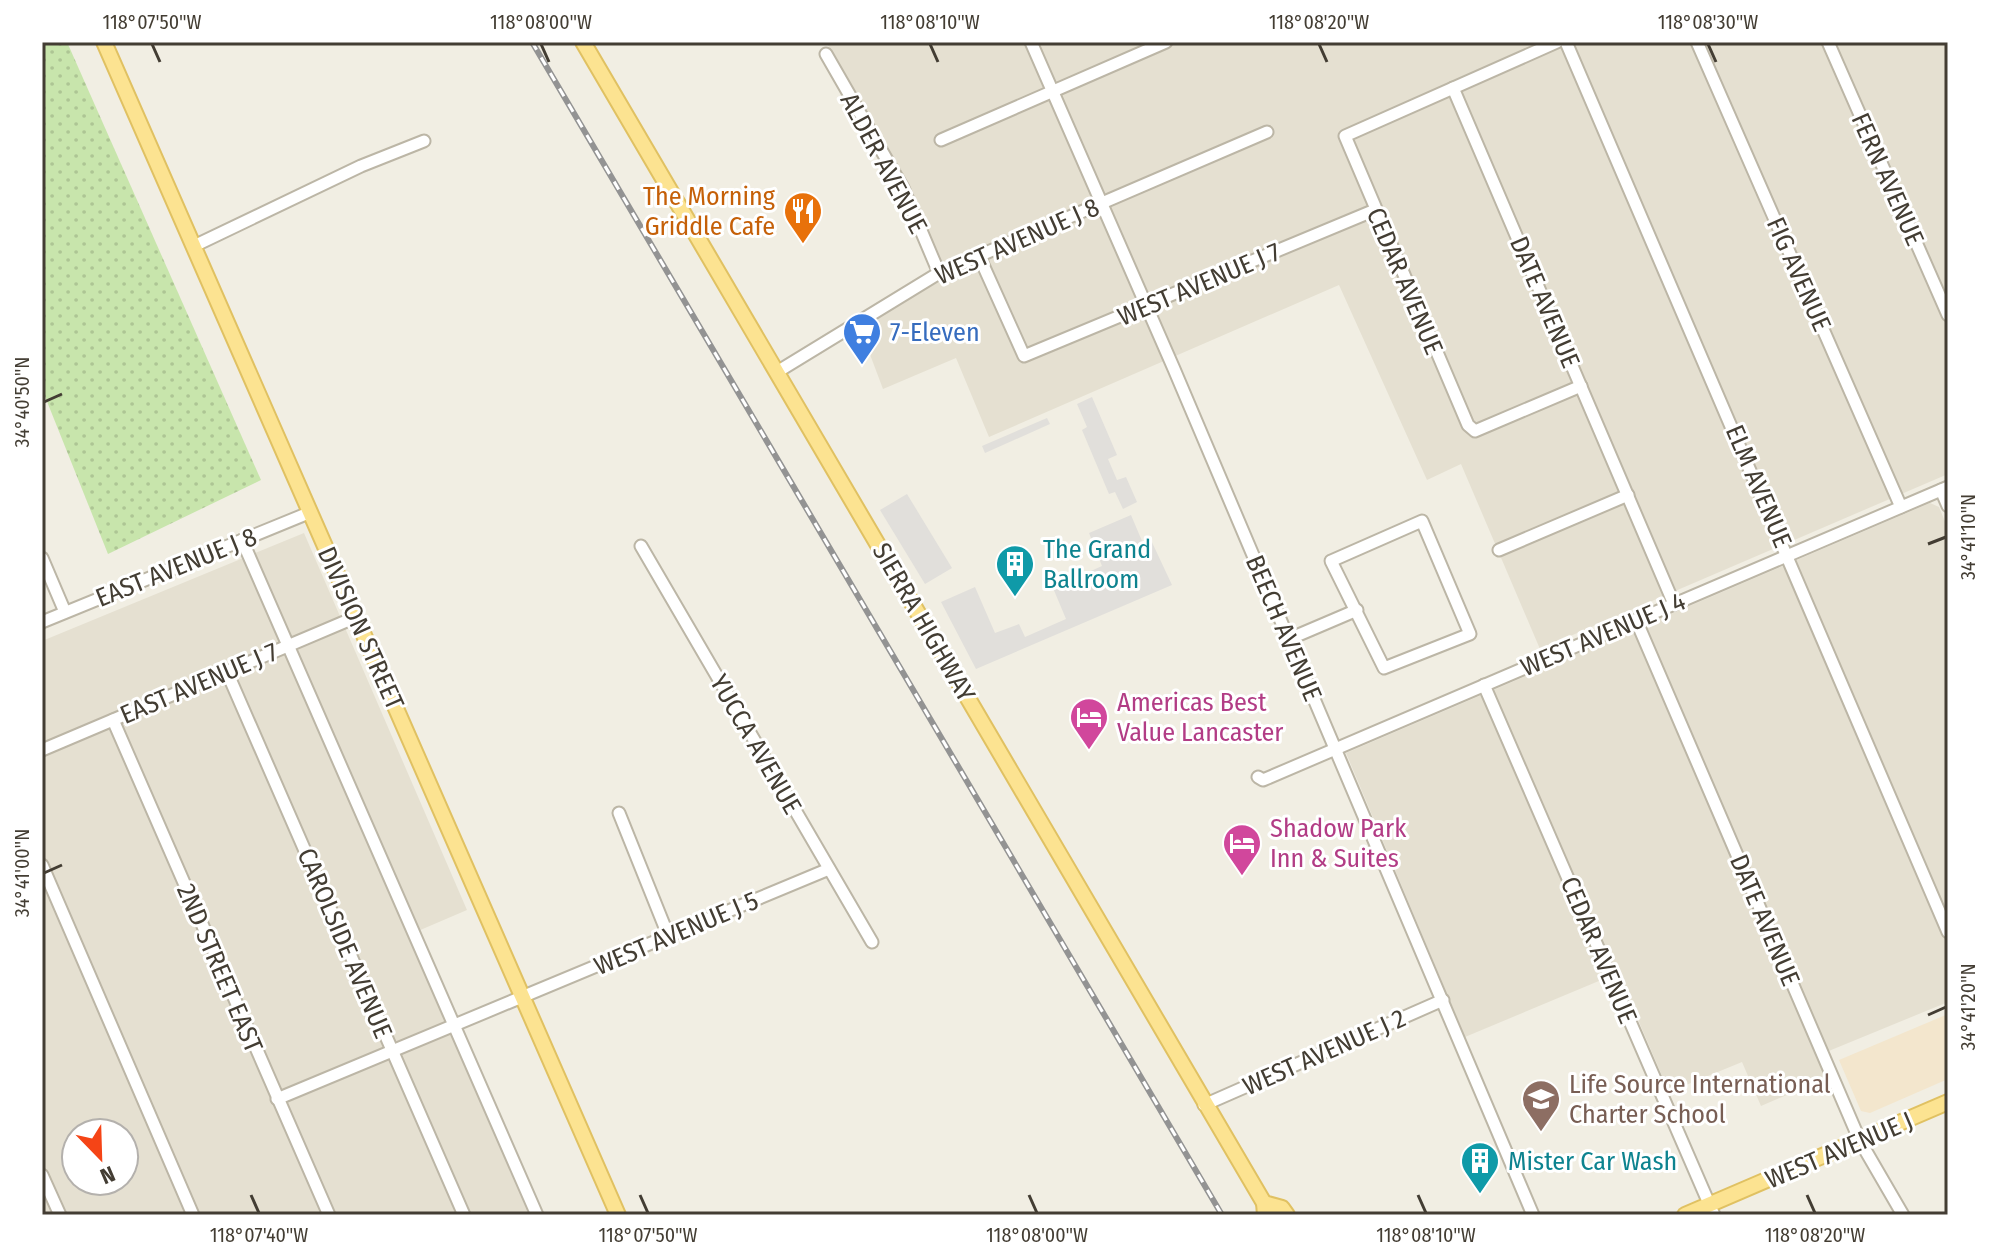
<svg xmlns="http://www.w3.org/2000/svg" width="1990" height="1257" font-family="'Fira Sans Condensed',sans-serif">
<defs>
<pattern id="grass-dots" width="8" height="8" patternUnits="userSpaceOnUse" patternTransform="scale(2)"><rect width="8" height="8" fill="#c8e5ac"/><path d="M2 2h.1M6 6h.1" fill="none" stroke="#adc594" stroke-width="1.8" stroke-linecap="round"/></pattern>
</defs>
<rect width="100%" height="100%" fill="#f1eee3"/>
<g fill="#e5e0d1" fill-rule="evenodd">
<polygon points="826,42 1948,42 1948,474 1540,649 1461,464 1427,480 1339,285 989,437 956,358 883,389 860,328 947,277 911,190"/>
<polygon points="1930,503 1939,507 1948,529 1948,1002 1819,1055 1826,1078 1761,1106 1742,1062 1669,1092 1618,973 1465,1037 1346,753"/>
<path d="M304 533 467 910 411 934 532 1215H42V641ZM76 1133H124V1181H76Z"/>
</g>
<polygon fill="#f3e6cd" points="1948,1014 1948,1079 1870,1113 1861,1111 1839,1060"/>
<polygon fill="url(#grass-dots)" points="42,42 67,42 261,480 108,554 42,389"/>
<g fill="#e1dfdb">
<polygon points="1092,397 1117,455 1108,459 1117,480 1126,477 1137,502 1123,509 1115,492 1109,494 1082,430 1087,427 1077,404"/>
<polygon points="1047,418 1050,424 985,453 982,446"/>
<polygon points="907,494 952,568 925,584 880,510"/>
<polygon points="1131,515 1142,541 1150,538 1172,585 976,669 941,602 975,587 995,633 1019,624 1025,637 1066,619 1053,588 1102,566 1089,533"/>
</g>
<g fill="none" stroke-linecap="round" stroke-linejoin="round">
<defs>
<g id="minor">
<polyline points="1031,42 1174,369 1533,1215"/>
<polyline points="1557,42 1345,136 1468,425 1475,431 1581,386"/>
<polyline points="1566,42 1948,932"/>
<polyline points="1697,42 1901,507"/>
<polyline points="1828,42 1948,315"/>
<polyline points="826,54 903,188 939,273"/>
<polyline points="1453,88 1674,604"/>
<polyline points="941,140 1166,42"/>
<polyline points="194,246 361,166 424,141"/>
<polyline points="979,256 1024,356 1375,210"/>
<polyline points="777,372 939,273 1267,132"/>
<polyline points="1941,490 1948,506"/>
<polygon points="1422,521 1470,634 1384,668 1331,561"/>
<polyline points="242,540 537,1215"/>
<polyline points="641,546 872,942"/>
<polyline points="1499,550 1628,495"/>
<polyline points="42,558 65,612"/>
<polyline points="1636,620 1860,1141 1903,1215"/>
<polyline points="42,622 311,512"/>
<polyline points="1289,639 1357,610"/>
<polyline points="227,672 464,1215"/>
<polyline points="1484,685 1714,1215"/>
<polyline points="113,720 329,1215"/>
<polyline points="42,750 356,617"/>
<polyline points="1258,777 1263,780 1948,487"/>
<polyline points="619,813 668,935"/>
<polyline points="42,865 193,1215"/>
<polyline points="277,1099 829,869"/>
<polyline points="1204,1105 1443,1000"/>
<polyline points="42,1175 60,1215"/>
</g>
<g id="major">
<polyline points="104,42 618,1215"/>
<polyline points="583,42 1264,1203 1265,1215"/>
<polyline points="1264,1203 1282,1208 1287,1215"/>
<polyline points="1685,1215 1948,1102"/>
</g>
</defs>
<use href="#minor" stroke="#bcb6a6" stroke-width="15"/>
<use href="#major" stroke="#e0c162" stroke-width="18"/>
<use href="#minor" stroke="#fff" stroke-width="11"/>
<use href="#major" stroke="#fce391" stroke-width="14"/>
<defs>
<polyline id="rail" points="532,42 1222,1215"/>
</defs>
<use href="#rail" stroke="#939393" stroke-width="6"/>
<use href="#rail" stroke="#fff" stroke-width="3" stroke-dasharray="9" stroke-linecap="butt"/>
</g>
<path fill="none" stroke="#433d33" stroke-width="3" d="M152 44 160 62M541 44 549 62M930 44 938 62M1319 44 1327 62M1708 44 1716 62M44 402 62 394M1928 544 1946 537M44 873 62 865M1928 1015 1946 1007M251 1195 259 1213M640 1195 648 1213M1029 1195 1037 1213M1418 1195 1426 1213M1807 1195 1815 1213"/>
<defs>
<symbol id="restaurant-pin" viewBox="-11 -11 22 30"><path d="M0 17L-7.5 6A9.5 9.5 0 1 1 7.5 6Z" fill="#e8710a" stroke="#fff"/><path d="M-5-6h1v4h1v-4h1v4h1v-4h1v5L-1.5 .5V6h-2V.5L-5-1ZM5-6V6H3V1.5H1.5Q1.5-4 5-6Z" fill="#fff"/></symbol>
<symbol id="supermarket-pin" viewBox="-11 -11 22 30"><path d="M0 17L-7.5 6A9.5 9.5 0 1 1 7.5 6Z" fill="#3f7fe0" stroke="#fff"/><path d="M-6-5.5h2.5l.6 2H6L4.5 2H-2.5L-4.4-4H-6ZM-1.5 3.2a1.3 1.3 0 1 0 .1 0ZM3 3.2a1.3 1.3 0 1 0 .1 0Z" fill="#fff"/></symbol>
<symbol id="building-pin" viewBox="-11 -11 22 30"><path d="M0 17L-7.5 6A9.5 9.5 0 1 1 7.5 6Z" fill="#0f9aa8" stroke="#fff"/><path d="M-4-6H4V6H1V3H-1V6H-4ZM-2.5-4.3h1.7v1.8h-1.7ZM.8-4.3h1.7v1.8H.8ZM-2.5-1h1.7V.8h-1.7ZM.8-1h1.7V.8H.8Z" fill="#fff"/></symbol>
<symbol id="hotel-pin" viewBox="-11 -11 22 30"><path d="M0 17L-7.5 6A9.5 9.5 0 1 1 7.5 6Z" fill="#d1479c" stroke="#fff"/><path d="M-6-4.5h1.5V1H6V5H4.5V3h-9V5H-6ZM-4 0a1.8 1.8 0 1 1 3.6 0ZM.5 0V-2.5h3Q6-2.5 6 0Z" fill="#fff"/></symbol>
<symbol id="school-pin" viewBox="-11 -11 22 30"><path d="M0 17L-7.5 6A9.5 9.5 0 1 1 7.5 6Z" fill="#8d6e63" stroke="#fff"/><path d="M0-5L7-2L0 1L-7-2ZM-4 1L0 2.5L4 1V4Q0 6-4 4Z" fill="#fff"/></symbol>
</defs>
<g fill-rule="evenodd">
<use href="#restaurant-pin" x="781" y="189" width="44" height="60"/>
<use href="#supermarket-pin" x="840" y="310" width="44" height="60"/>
<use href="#building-pin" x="993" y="542" width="44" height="60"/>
<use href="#hotel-pin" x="1067" y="695" width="44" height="60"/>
<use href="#hotel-pin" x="1220" y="821" width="44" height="60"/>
<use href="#school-pin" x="1519" y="1077" width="44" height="60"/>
<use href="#building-pin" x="1458" y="1139" width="44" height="60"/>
</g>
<g text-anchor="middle" stroke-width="6" stroke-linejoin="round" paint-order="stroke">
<g font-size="26" fill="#433d33" stroke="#fff">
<text transform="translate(884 163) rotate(62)" y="9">ALDER AVENUE</text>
<text transform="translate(1888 179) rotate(66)" y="9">FERN AVENUE</text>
<text transform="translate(1017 241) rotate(-24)" y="9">WEST AVENUE J 8</text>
<text transform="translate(1799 274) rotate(66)" y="9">FIG AVENUE</text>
<text transform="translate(1405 281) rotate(67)" y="9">CEDAR AVENUE</text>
<text transform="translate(1199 284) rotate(-23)" y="9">WEST AVENUE J 7</text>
<text transform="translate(1545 302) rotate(67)" y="9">DATE AVENUE</text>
<text transform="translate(1759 486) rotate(67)" y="9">ELM AVENUE</text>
<text transform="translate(176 567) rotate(-22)" y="9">EAST AVENUE J 8</text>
<text transform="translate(924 622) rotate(60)" y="9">SIERRA HIGHWAY</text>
<text transform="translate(361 628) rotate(66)" y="9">DIVISION STREET</text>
<text transform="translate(1284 628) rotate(67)" y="9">BEECH AVENUE</text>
<text transform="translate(1603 634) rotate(-23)" y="9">WEST AVENUE J 4</text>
<text transform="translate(199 683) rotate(-23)" y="9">EAST AVENUE J 7</text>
<text transform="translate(756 744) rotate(60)" y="9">YUCCA AVENUE</text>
<text transform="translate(1765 920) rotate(67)" y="9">DATE AVENUE</text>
<text transform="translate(676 933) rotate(-23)" y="9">WEST AVENUE J 5</text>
<text transform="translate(345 943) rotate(67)" y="9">CAROLSIDE AVENUE</text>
<text transform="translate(1599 950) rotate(67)" y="9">CEDAR AVENUE</text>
<text transform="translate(220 968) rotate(67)" y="9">2ND STREET EAST</text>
<text transform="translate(1324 1052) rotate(-24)" y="9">WEST AVENUE J 2</text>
<text transform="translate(1839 1150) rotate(-23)" y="9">WEST AVENUE J</text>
</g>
<g font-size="26" fill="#c56008" stroke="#fff" text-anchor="end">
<text x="775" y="205">The Morning<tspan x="775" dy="30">Griddle Cafe</tspan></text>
</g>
<g font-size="26" fill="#366cbe" stroke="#fff" text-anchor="start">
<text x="890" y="341">7-Eleven</text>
</g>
<g font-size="26" fill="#0d838f" stroke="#fff" text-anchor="start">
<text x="1043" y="558">The Grand<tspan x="1043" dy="30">Ballroom</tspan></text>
<text x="1508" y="1170">Mister Car Wash</text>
</g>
<g font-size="26" fill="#b23c85" stroke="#fff" text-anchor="start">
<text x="1117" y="711">Americas Best<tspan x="1117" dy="30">Value Lancaster</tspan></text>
<text x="1270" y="837">Shadow Park<tspan x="1270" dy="30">Inn &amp; Suites</tspan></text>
</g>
<g font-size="26" fill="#785e54" stroke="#fff" text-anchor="start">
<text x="1569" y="1093">Life Source International<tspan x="1569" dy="30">Charter School</tspan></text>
</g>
</g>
<rect width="1990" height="1257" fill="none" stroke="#ffffff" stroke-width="88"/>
<g transform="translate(100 1157) rotate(157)"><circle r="38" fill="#ffffff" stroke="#b4b1ad" stroke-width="2"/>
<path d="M0-6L14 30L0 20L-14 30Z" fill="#f54416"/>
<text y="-12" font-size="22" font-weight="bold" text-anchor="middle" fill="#433d33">N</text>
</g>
<rect x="44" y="44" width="1902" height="1169" fill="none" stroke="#433d33" stroke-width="3"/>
<g font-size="20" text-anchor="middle" fill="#433d33">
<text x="152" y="29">118°07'50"W</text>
<text x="541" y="29">118°08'00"W</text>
<text x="930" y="29">118°08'10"W</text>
<text x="1319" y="29">118°08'20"W</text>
<text x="1708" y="29">118°08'30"W</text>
<text transform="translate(22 402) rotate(-90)" y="7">34°40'50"N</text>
<text transform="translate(1968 537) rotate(-90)" y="7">34°41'10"N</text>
<text transform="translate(22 873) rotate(-90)" y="7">34°41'00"N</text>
<text transform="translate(1968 1007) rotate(-90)" y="7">34°41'20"N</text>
<text x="259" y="1242">118°07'40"W</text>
<text x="648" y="1242">118°07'50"W</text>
<text x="1037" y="1242">118°08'00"W</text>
<text x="1426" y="1242">118°08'10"W</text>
<text x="1815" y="1242">118°08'20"W</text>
</g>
</svg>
